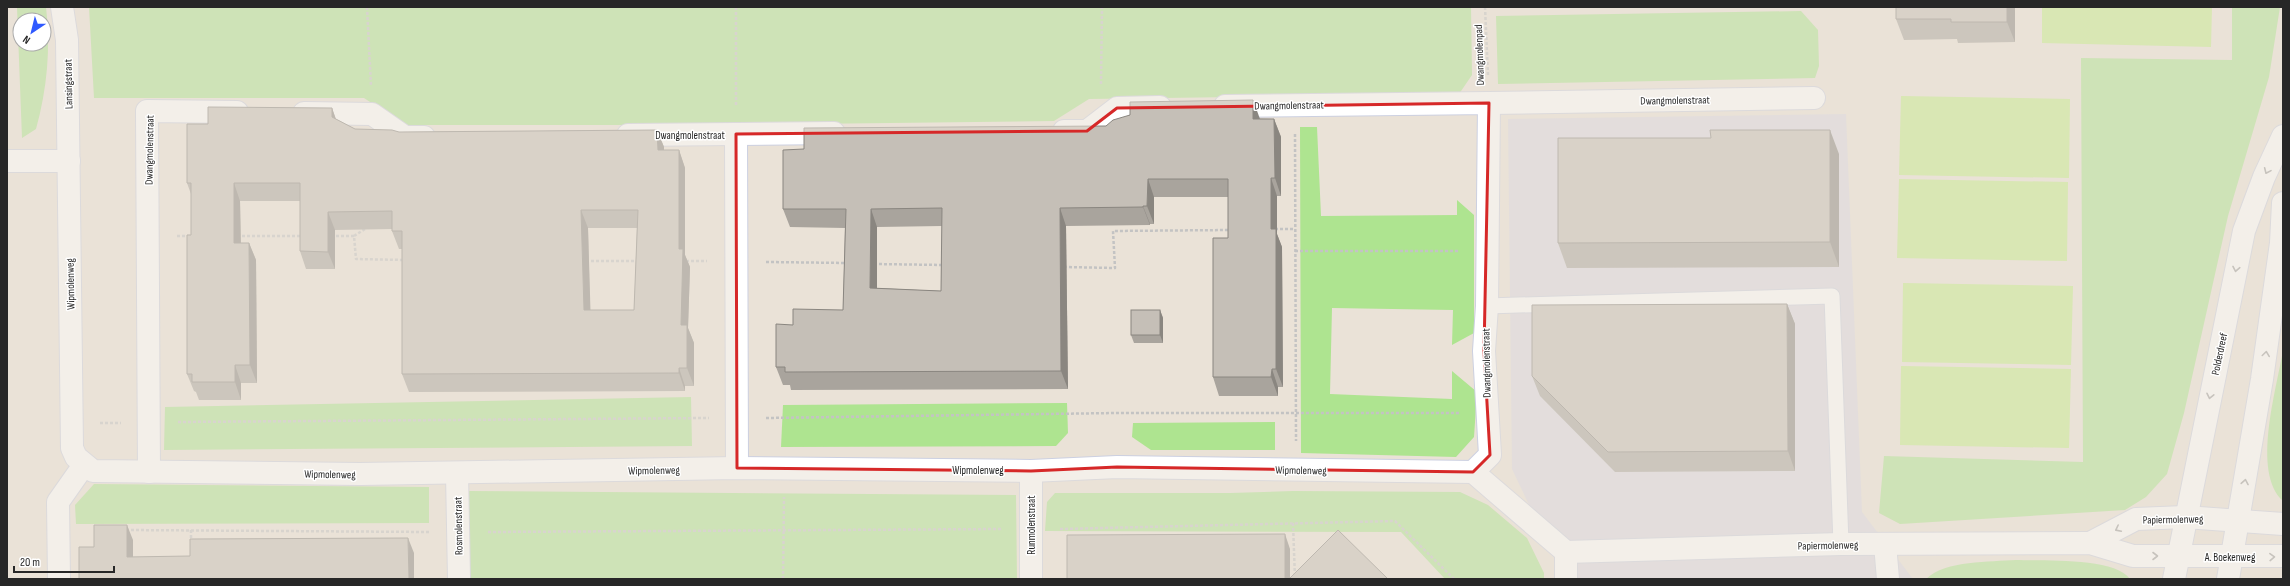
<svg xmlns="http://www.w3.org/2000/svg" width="2290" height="586" font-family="'Sofia Sans Condensed',sans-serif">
<rect width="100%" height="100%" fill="#eae2d7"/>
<polygon fill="#dbd8e2" points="1846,114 1862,512 1913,579 1558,579 1557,564 1512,469 1508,119"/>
<g fill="#aee490" fill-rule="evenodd">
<path d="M17 7H46C51 47 47 90 36 129L22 138ZM20 20H44V44H20Z"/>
<polygon points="89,7 1471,7 1472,75 1459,94 1089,99 1054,121 711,125 405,125 364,98 94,98"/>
<polygon points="2232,7 2280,7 2269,77 2228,216 2184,413 2167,474 2146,497 2125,510 1900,524 1879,513 1884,456 2083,462 2081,58 2232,60"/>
<polygon points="1801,11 1818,30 1819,66 1815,78 1498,84 1496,16"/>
<polygon points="1300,127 1317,127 1321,216 1457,215 1457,200 1474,215 1474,333 1452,345 1453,310 1332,308 1330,394 1452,399 1452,371 1477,392 1474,437 1456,457 1301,453"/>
<path d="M2283 350V501C2251 472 2277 388 2283 350Z"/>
<polygon points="691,397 692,446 164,450 165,407"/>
<polygon points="1067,403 1068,433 1056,446 781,447 783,405"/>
<polygon points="1275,422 1275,450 1151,450 1132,437 1133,423"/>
<polygon points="94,484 429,487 429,523 76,524 75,505"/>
<polygon points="469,491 1016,495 1017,579 469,579"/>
<polygon points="1293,491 1460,492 1488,505 1527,538 1544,573 1544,579 1445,579 1401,532 1045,531 1047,502 1055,493 1230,493"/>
<path d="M2016 560C2041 561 2115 557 2130 579H1926C1946 560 1990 562 2016 560Z"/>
</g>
<g fill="#c5ed8a">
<polygon points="2042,7 2212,7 2211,47 2042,43"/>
<polygon points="1901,96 2070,99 2069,178 1899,175"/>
<polygon points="1899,179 2068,182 2067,261 1897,258"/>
<polygon points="1903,283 2073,286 2071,365 1902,362"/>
<polygon points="1901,366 2071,369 2069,448 1900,445"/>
</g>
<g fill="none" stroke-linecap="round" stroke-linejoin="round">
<defs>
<polyline id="lane" points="1487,306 1832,296 1841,544"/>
<g id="street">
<polyline points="62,7 67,40 72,448 76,457 93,471 360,474 737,468 1031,471 1117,467 1473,472 1566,552"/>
<polyline points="1489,103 1814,98"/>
<polyline points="1225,106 1489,103 1487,306 1484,351 1490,455 1473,472"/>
<polyline points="304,113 372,114 405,137 424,137"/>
<polyline points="1064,131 1087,131 1117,108 1160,107"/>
<polyline points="736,134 737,468"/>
<polyline points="628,135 834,133"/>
<polyline points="7,161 69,161"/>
<polyline points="149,472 147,111 237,112"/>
<polyline points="457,473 459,579"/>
<polyline points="2090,543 2136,519 2185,517 2283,524"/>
<polyline points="1885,544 1888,579"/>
<polyline points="1566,552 1841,544 2090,543 2133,556 2283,556"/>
<polyline points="1566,552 1566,579"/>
<polyline points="59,579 58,502 84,465"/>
<polyline points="1031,579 1031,471"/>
</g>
<g id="secondary">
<polyline points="2174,579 2244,231 2264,177 2283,136"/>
<polyline points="2228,579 2262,379 2281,243 2283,203"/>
</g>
</defs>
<use href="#lane" stroke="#ccd0e1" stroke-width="17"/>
<use href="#street" stroke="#ccd0e1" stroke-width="24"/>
<use href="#secondary" stroke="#ccd0e1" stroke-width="24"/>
<g stroke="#c3c3c3" stroke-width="2.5" stroke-dasharray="3 2" stroke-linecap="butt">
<polyline points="367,7 371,86"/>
<polyline points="736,7 736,106"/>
<polyline points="1485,7 1488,75"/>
<polyline points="1101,84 1102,7"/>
<polyline points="1295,134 1296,441"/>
<polyline points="1275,229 1295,229"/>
<polyline points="177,236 190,236"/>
<polyline points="237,236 302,236"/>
<polyline points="331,236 354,236 356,259 405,260"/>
<polyline points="354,236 365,229"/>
<polyline points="1295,251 1458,251"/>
<polyline points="586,261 639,261"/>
<polyline points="686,261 707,261"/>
<polyline points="766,262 847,263"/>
<polyline points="874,264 945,265"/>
<polyline points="1064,267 1115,268 1113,231 1230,230"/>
<polyline points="766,418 1116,413 1459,413"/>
<polyline points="178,422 709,418"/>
<polyline points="100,423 121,423"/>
<polyline points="1293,523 1295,579"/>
<polyline points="1060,529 1395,521 1454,579"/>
<polyline points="126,530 429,532"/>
<polyline points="191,530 191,541"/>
<polyline points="488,532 1003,529"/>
<polyline points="783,579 784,497"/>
</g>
<use href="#lane" stroke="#fff" stroke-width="15"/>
<use href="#street" stroke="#fff" stroke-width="22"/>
<use href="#secondary" stroke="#fff" stroke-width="22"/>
</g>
<g fill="#a9a49d" fill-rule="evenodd">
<polygon points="2015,7 2015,42 1958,43 1957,39 1904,40 1896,19"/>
<path d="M332 108 336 119 355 129 399 132 657 130 664 147V150H679L685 168V255L690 267 688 328 694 343V386H685V391L409 392 402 374V249H399L392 231V229L335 230V269H306L300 251V201H240L241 243H249L256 260 257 383H241V400H199L196 392 194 391 187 374 191 235V194L187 183 208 124ZM588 228H637L634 310H590Z"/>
<path d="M1130 115 1274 119 1281 137V196H1277V234L1282 247 1283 387H1278V396H1219L1213 377 1228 238V197H1154V224H1150V225L1066 226 1068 389 791 390 790 385H783L776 367 793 325 843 310 845 228 790 227 783 209 804 149 1106 126ZM942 226 941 291 877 288V227Z"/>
<polygon points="1839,154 1839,267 1567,268 1558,243"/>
<polygon points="1787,304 1795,324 1795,471 1615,472 1540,396 1532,376"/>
<polygon points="1160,310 1163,318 1163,343 1134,343 1131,335"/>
</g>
<g fill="#8a8680">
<polygon points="2007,7 2015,7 2015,42 2007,22"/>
<polygon points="1253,100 1260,119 1253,119"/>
<polygon points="332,108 338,126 332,117"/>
<polygon points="1274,119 1281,137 1281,196 1275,178"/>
<polygon points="657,130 664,147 664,168 658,150"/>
<polygon points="1830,130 1839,154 1839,267 1830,242"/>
<polygon points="679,150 685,168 685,255 690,267 688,328 694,343 694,386 687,368 681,325 679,249"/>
<polygon points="1271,178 1277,196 1277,234 1282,247 1283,387 1276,369 1271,229"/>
<polygon points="1148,179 1154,197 1154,224 1147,206"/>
<polygon points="234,183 240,201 241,261 234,243"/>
<polygon points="1143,206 1150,224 1150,225 1143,207"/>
<polygon points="1060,208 1066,226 1068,389 1061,371"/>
<polygon points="871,209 877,227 877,306 870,288"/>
<polygon points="581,210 588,228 591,328 584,310"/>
<polygon points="328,212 335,230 335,269 328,252"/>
<polygon points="249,243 256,260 257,383 250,365"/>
<polygon points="1787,304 1795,324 1795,471 1788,451"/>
<polygon points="1160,310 1163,318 1163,343 1160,335"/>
<polygon points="235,365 241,383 241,400 235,382"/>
<polygon points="679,368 685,386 685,391 679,373"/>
<polygon points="1272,369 1278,387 1278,396 1271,377"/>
<polygon points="127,525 133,540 133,572 127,557"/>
<polygon points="1285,534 1290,549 1290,579 1285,579"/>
<polygon points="408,538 414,553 414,579 409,579"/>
</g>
<g fill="#c5bfb7" stroke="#8a8680" fill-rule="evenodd">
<polygon points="1896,7 2007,7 2007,22 1951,22 1951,19 1896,19"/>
<path d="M1253 100V119H1274L1275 178H1271V229H1276V369H1272L1271 377H1213V238H1228V179H1148L1147 206H1143V207L1060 208 1061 371 785 372V367H776V324L793 325V309L843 310 846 209H783V150L804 149V128L1106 126 1113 120 1130 115V102ZM942 208 941 291 870 288 871 209Z"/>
<path d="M208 107 332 108V117L355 129 392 130 399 132 657 130 658 150H679V249H683L681 325H687V368H679V373L402 374V231H392V211L328 212V252L300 251V183H234V243H249L250 365H235V382H192V374H187V235H191V183H187V124H208ZM581 210H638L634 310H584Z"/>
<polygon points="1710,130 1830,130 1830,242 1558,243 1558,138 1711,138"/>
<polygon points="1787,304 1788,451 1608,452 1532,376 1532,305"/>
<rect x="1131" y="310" width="29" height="25"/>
<polygon points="94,525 127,525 127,557 190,556 190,539 408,538 409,579 79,579 79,547 94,547"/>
<polygon points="1338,530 1388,579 1289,579"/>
<polygon points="1285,534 1285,579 1067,579 1067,535"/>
</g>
<defs><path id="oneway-chevron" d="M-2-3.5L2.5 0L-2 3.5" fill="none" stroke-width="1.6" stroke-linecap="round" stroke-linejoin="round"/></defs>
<g stroke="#9e9e9e">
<use href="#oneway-chevron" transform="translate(2267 171) rotate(114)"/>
<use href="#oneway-chevron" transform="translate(2236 269) rotate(101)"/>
<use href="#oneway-chevron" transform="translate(2266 354) rotate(-82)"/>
<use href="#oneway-chevron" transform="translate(2210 396) rotate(102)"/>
<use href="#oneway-chevron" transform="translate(2245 482) rotate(-80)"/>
<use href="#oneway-chevron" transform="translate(2118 529) rotate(153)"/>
<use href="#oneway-chevron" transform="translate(2155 556)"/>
<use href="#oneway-chevron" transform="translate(2272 557) rotate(-2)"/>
</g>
<path d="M0 0H2290V586H0ZM1489 103 1484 351 1490 455 1473 472 1117 467 1031 471 737 468 736 134 1087 131 1117 108Z" fill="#eae2d7" fill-opacity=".55" fill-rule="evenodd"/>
<path fill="none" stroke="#d62828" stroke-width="3" stroke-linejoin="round" d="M1489 103 1484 351 1490 455 1473 472 1117 467 1031 471 737 468 736 134 1087 131 1117 108Z"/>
<g text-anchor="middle" stroke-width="3" stroke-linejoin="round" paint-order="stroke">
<g font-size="11" fill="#272727" stroke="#fff">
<text transform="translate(1479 55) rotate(-92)" y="4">Dwangmolenpad</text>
<text transform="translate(68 84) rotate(-91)" y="4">Lansingstraat</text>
<text transform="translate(1675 100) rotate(-1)" y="4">Dwangmolenstraat</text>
<text transform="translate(1289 105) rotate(-1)" y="4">Dwangmolenstraat</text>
<text x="690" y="139">Dwangmolenstraat</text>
<text transform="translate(149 150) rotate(-89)" y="4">Dwangmolenstraat</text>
<text transform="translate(70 284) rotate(-91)" y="4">Wipmolenweg</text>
<text transform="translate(2219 354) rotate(-78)" y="4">Polderdreef</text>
<text transform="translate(1486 363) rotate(-91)" y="4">Dwangmolenstraat</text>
<text transform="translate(654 470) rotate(-1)" y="4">Wipmolenweg</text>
<text x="978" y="474">Wipmolenweg</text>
<text transform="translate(1301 470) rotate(1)" y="4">Wipmolenweg</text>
<text transform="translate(330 474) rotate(1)" y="4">Wipmolenweg</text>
<text transform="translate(2173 519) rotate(-1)" y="4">Papiermolenweg</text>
<text transform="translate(1031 525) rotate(-90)" y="4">Runmolenstraat</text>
<text transform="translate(458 526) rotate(-91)" y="4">Rosmolenstraat</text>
<text transform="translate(1828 545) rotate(-1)" y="4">Papiermolenweg</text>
<text x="2230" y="561">A. Boekenweg</text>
</g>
</g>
<rect width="2290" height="586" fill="none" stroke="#272727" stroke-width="16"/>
<g transform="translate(32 32) rotate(215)"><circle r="19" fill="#ffffff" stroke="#a9a9a9"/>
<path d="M0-3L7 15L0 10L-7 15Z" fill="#2f59ff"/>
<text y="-6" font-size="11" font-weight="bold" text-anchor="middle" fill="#272727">N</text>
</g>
<path d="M14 566v6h100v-6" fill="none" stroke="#272727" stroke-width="2"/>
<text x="20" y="566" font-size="12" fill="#272727" stroke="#ffffff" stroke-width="3" paint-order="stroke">20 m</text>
</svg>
